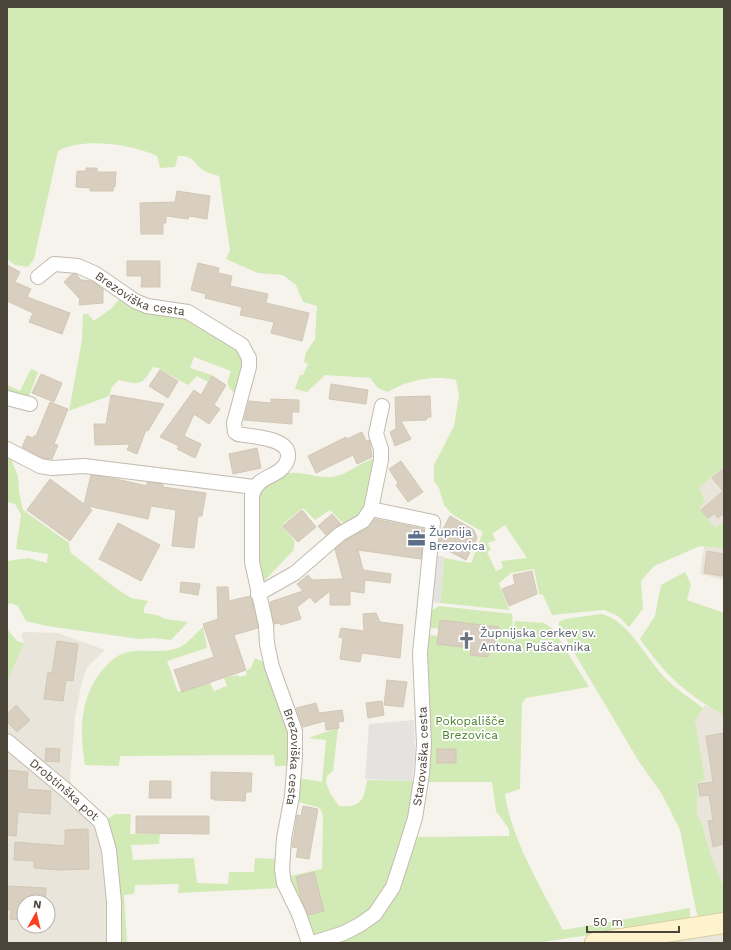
<svg xmlns="http://www.w3.org/2000/svg" width="731" height="950" font-family="'Work Sans',sans-serif">
<rect width="100%" height="100%" fill="#f6f3ec"/>
<g fill="#eae5da" fill-rule="evenodd">
<polygon points="724,466 724,580 700,574 704,547 698,508 705,501 699,488"/>
<path d="M27 632 58 633 105 650 88 666 82 681 75 717 70 780 72 785 97 811 116 879 122 943H7V682L24 643 21 633ZM24 902H48V926H24Z"/>
<polygon points="705,705 724,715 724,888 711,856 701,820 697,816 697,781 705,780 695,720"/>
<polygon points="724,914 724,943 663,943 658,926"/>
</g>
<g fill="#d2eab5" fill-rule="evenodd">
<path d="M7 7H724V466L699 488 705 501 699 508 715 528 724 522V548L700 546 654 566 641 581 643 609 629 627 618 616 604 610 552 615 543 595 539 594 534 569 511 573 499 583 509 610 440 603 444 558 471 563 483 532 453 515 444 505 439 488 434 481V465L454 426 459 395 456 380C433 375 408 380 388 392L378 388 370 378 325 375 307 392 295 389 300 375H303L308 364 304 362 306 353 315 339 317 306 303 302 296 285 283 275 258 273 226 259 230 250 219 176C214 174 207 173 203 170 192 162 195 156 178 156L175 167 160 168 157 156C132 144 82 137 58 151L34 259 28 267 15 265 7 259ZM505 525 527 558 501 561 503 568 496 571 487 552 491 550 488 543 496 540 492 534Z"/>
<path d="M122 296 184 316 219 335 244 356 238 395C226 387 226 384 231 371L194 357 190 368 212 375 208 382 197 376 188 385 158 368 153 367C141 386 141 385 119 380L112 387 109 396 69 411 82 340 83 314H88L94 321 112 308Z"/>
<polygon points="31,369 38,372 28,399 7,395 7,385 20,391"/>
<polygon points="7,453 12,456 12,462 18,476 19,493 23,510 69,543 70,552 114,587 131,598 148,601 144,608 144,613 157,615 165,619 188,622 171,640 154,638 139,639 47,626 26,621 18,606 10,603 7,605 7,561 28,558 47,563 48,554 16,549 21,515 15,504 7,502"/>
<path d="M378 458 369 499 358 520 346 526 330 510 315 520 303 508 282 525 295 541 293 551 264 581 262 580C258 559 249 496 267 481 271 478 279 475 284 474 298 470 315 478 330 477 348 476 361 460 378 458Z"/>
<path d="M685 572 691 584 687 600 724 613V715C685 694 665 674 640 639L655 616 661 585Z"/>
<path d="M439 606 512 614 513 631 515 621 544 623 553 629 589 687 526 698 522 704 520 789 505 794C511 839 542 889 563 930L690 908V917L688 920 536 943H330L362 929 415 837 509 836V829L496 811 492 782H429L430 696 427 667 429 635 438 636 437 644 471 648 470 655 488 657 489 648 495 644 498 632 430 628 431 611Z"/>
<path d="M601 614C627 618 648 661 666 679 677 690 690 698 703 708L695 720 705 780 697 782V816L701 820 711 856 724 888V914L703 918 697 915 680 830 662 794 638 760 559 627V622L565 619Z"/>
<path d="M203 627 207 648 167 661 178 692 210 683 214 691 227 686 224 678 238 675 239 677 247 675 246 671 251 668 255 658 263 662C278 696 292 728 289 766H275L274 755 120 756 119 766 85 765C79 731 80 694 105 667 112 660 118 654 128 652 145 648 166 655 182 646 190 641 196 633 203 627Z"/>
<polygon points="7,629 17,641 24,643 7,682"/>
<path d="M338 728 333 771 327 776 326 783 331 795 339 806C361 808 364 800 367 780L414 781C410 817 395 884 370 911 357 925 334 931 317 936L311 933 293 893 290 876 322 869 323 816 320 808 295 801 298 778 322 782 326 740 308 738Z"/>
<polygon points="115,814 131,814 130,834 160,834 159,844 131,845 133,860 194,858 197,883 228,884 229,872 254,872 255,858 277,859 281,888 178,893 179,884 135,885 134,894 124,895 127,943 122,943 116,879 106,820"/>
</g>
<g fill="#e5e3e0">
<polygon points="435,556 444,556 440,603 431,602"/>
<polygon points="414,720 415,756 412,781 365,779 369,724"/>
</g>
<g fill="#d8cfc1" stroke="#d3c7b4">
<polygon points="86,168 97,168 97,172 116,172 115,187 113,187 113,191 90,191 90,188 76,187 77,171 86,171"/>
<polygon points="177,191 210,196 207,219 189,216 188,219 166,216 166,223 163,223 163,234 141,234 140,203 175,202"/>
<polygon points="127,261 160,261 160,287 141,287 142,276 127,276"/>
<polygon points="198,263 219,268 218,273 232,276 230,286 268,294 266,303 309,313 302,341 271,333 274,322 240,315 242,307 205,298 206,294 191,290"/>
<polygon points="7,265 20,272 15,282 31,289 27,297 70,313 62,334 29,322 33,313 7,301"/>
<polygon points="72,274 76,274 81,280 92,281 103,289 103,303 79,305 80,299 64,282"/>
<polygon points="160,370 178,381 168,398 149,386"/>
<polygon points="41,374 62,383 54,402 32,393"/>
<polygon points="212,376 226,385 214,405 220,409 209,424 194,414 184,436 201,444 195,458 177,449 179,446 160,437 194,390 201,395"/>
<polygon points="331,384 368,390 366,404 329,399"/>
<polygon points="111,395 164,404 148,431 146,430 137,454 127,450 130,444 95,445 94,424 106,424"/>
<polygon points="430,396 431,417 428,417 426,420 401,421 411,439 395,446 390,432 396,429 395,397"/>
<polygon points="271,399 299,400 299,412 292,412 292,424 244,420 249,401 271,403"/>
<polygon points="50,402 68,409 54,444 58,445 52,459 43,458 22,447 27,436 33,438 34,436 36,436"/>
<polygon points="362,432 366,441 369,440 370,443 372,457 357,464 353,455 316,473 308,456 346,437 347,439"/>
<polygon points="257,448 261,468 233,474 229,454"/>
<polygon points="401,461 423,492 408,502 396,485 398,483 389,469"/>
<polygon points="724,468 724,513 718,518 714,514 708,518 701,510 723,491 712,478"/>
<polygon points="91,475 116,479 147,486 147,482 163,484 163,487 206,493 202,516 198,516 194,548 172,546 176,510 151,506 148,519 88,506 92,510 70,541 27,510 50,479 84,504"/>
<polygon points="302,510 316,527 298,542 283,526"/>
<polygon points="332,514 341,524 326,535 318,526"/>
<polygon points="450,516 474,530 477,538 466,560 439,546 441,528 443,529"/>
<polygon points="375,519 424,529 421,559 358,550 363,570 391,574 390,583 365,580 364,593 350,591 350,605 330,605 330,591 315,603 310,597 297,607 301,619 281,625 280,623 274,624 270,602 303,591 297,584 308,575 312,580 343,579 335,549 345,541 367,528"/>
<polygon points="118,523 160,545 141,581 99,559"/>
<polygon points="707,551 724,554 722,576 704,573"/>
<polygon points="532,571 537,594 509,606 502,589 515,584 513,575"/>
<polygon points="181,582 200,584 198,595 180,592"/>
<polygon points="217,587 228,587 229,601 250,596 252,599 258,628 234,635 246,670 182,692 174,670 214,657 203,624 218,619"/>
<polygon points="376,613 380,622 403,625 400,658 362,653 360,662 340,659 343,638 339,637 341,628 364,631 363,614"/>
<polygon points="440,620 499,627 495,645 489,648 488,657 470,655 471,648 437,644"/>
<polygon points="57,641 78,644 73,681 66,680 63,701 44,699 48,672 52,673"/>
<polygon points="387,680 407,682 403,707 384,705"/>
<polygon points="382,701 384,715 368,718 366,703"/>
<polygon points="316,703 319,713 342,710 344,721 338,722 339,728 326,730 325,721 303,727 296,708"/>
<polygon points="16,705 30,720 17,732 7,722 7,714"/>
<polygon points="724,733 724,844 713,847 708,821 713,820 709,795 700,796 698,784 713,782 706,736"/>
<polygon points="46,748 60,749 59,762 45,761"/>
<rect x="437" y="749" width="19" height="14"/>
<polygon points="7,770 28,772 27,789 51,791 50,814 18,812 16,836 7,835"/>
<polygon points="211,772 252,773 251,792 246,792 245,801 214,800 214,799 211,799"/>
<polygon points="150,781 171,781 171,798 149,798"/>
<polygon points="303,806 318,809 309,859 296,857 298,848 292,847 297,815 301,816"/>
<polygon points="136,816 209,816 209,834 136,833"/>
<polygon points="88,829 89,869 59,870 34,868 34,861 14,860 15,842 65,846 65,830"/>
<polygon points="314,872 324,911 308,915 302,901 296,877"/>
<polygon points="7,886 46,888 45,902 24,902 24,920 10,919 11,910 7,910"/>
</g>
<g fill="none" stroke-linecap="round" stroke-linejoin="round">
<defs>
<g id="minor">
<path id="s1" d="M38 277 54 264 78 266 96 274 135 301 147 306 188 312 242 345 249 358V367L234 423 235 432 238 434C251 437 289 437 288 456 288 462 283 468 279 471 267 479 257 479 252 495V562L266 625 267 644 272 667 295 731V757L292 796 284 838 282 870 284 883 299 914 309 943"/>
<polyline points="7,398 30,404"/>
<polyline points="7,449 40,466 52,468 84,466 254,487"/>
<polyline points="258,594 295,573 340,534 363,521 371,509 381,460 381,449 376,434 382,406"/>
<path id="s2" d="M7 741 67 791 101 822 109 850 114 902V943"/>
<path id="s3" d="M313 943 344 933 361 924 375 914 393 887 406 847 415 818 422 774 424 744 420 653 433 522 371 509"/>
</g>
<polyline id="secondary" points="595,943 724,923"/>
</defs>
<use href="#minor" stroke="#c2bbae" stroke-width="16"/>
<use href="#secondary" stroke="#d6c79b" stroke-width="22"/>
<use href="#minor" stroke="#fff" stroke-width="14"/>
<use href="#secondary" stroke="#fff3cd" stroke-width="20"/>
</g>
<defs>
<symbol id="office-bare" viewBox="-9 -9 18 18"><path d="M-6-3h4V-5.5h4V-3h4V5H-6ZM-1-4.5V-3h2v-1.5ZM-6 0V1H6V0Z" fill="#5c6f8a" stroke="#fff" stroke-width="2.5" paint-order="stroke"/></symbol>
<symbol id="church-bare" viewBox="-9 -9 18 18"><path d="M-1.2-6h2.4v3.5h3.3v2.4h-3.3V6h-2.4V-.1h-3.3v-2.4h3.3Z" fill="#6b7280" stroke="#fff" stroke-width="2.5" paint-order="stroke"/></symbol>
</defs>
<g fill-rule="evenodd">
<use href="#office-bare" x="404" y="526" width="25" height="25"/>
<use href="#church-bare" x="454" y="628" width="25" height="25"/>
</g>
<g text-anchor="middle" stroke-width="3.5" stroke-linejoin="round" paint-order="stroke">
<g font-size="12" fill="#4b4439" stroke="#fff">
<text dy="4" stroke="none"><textPath href="#s1" startOffset="114">Brezoviška cesta</textPath></text>
<text dy="4" stroke="none"><textPath href="#s1" startOffset="706">Brezoviška cesta</textPath></text>
<text dy="4" stroke="none"><textPath href="#s3" startOffset="236">Starovaška cesta</textPath></text>
<text dy="4" stroke="none"><textPath href="#s2" startOffset="75">Drobtinška pot</textPath></text>
</g>
<g font-size="12" fill="#4e5e75" stroke="#fff" text-anchor="start">
<text x="429" y="536">Župnija<tspan x="429" dy="14">Brezovica</tspan></text>
</g>
<g font-size="12" fill="#5b616d" stroke="#fff" text-anchor="start">
<text x="480" y="637">Župnijska cerkev sv.<tspan x="480" dy="14">Antona Puščavnika</tspan></text>
</g>
<g font-size="12" fill="#4a7f2a" stroke="#fff">
<text x="470" y="725">Pokopališče<tspan x="470" dy="14">Brezovica</tspan></text>
</g>
</g>
<rect width="731" height="950" fill="none" stroke="#4b4439" stroke-width="16"/>
<g transform="translate(36 914) rotate(8)"><circle r="19" fill="#ffffff" stroke="#b7b4b0"/>
<path d="M0-3L7 15L0 10L-7 15Z" fill="#fc3f1d"/>
<text y="-6" font-size="11" font-weight="bold" text-anchor="middle" fill="#4b4439">N</text>
</g>
<path d="M587 926v6h92v-6" fill="none" stroke="#4b4439" stroke-width="2"/>
<text x="593" y="926" font-size="12" fill="#4b4439" stroke="#ffffff" stroke-width="3" paint-order="stroke">50 m</text>
</svg>
